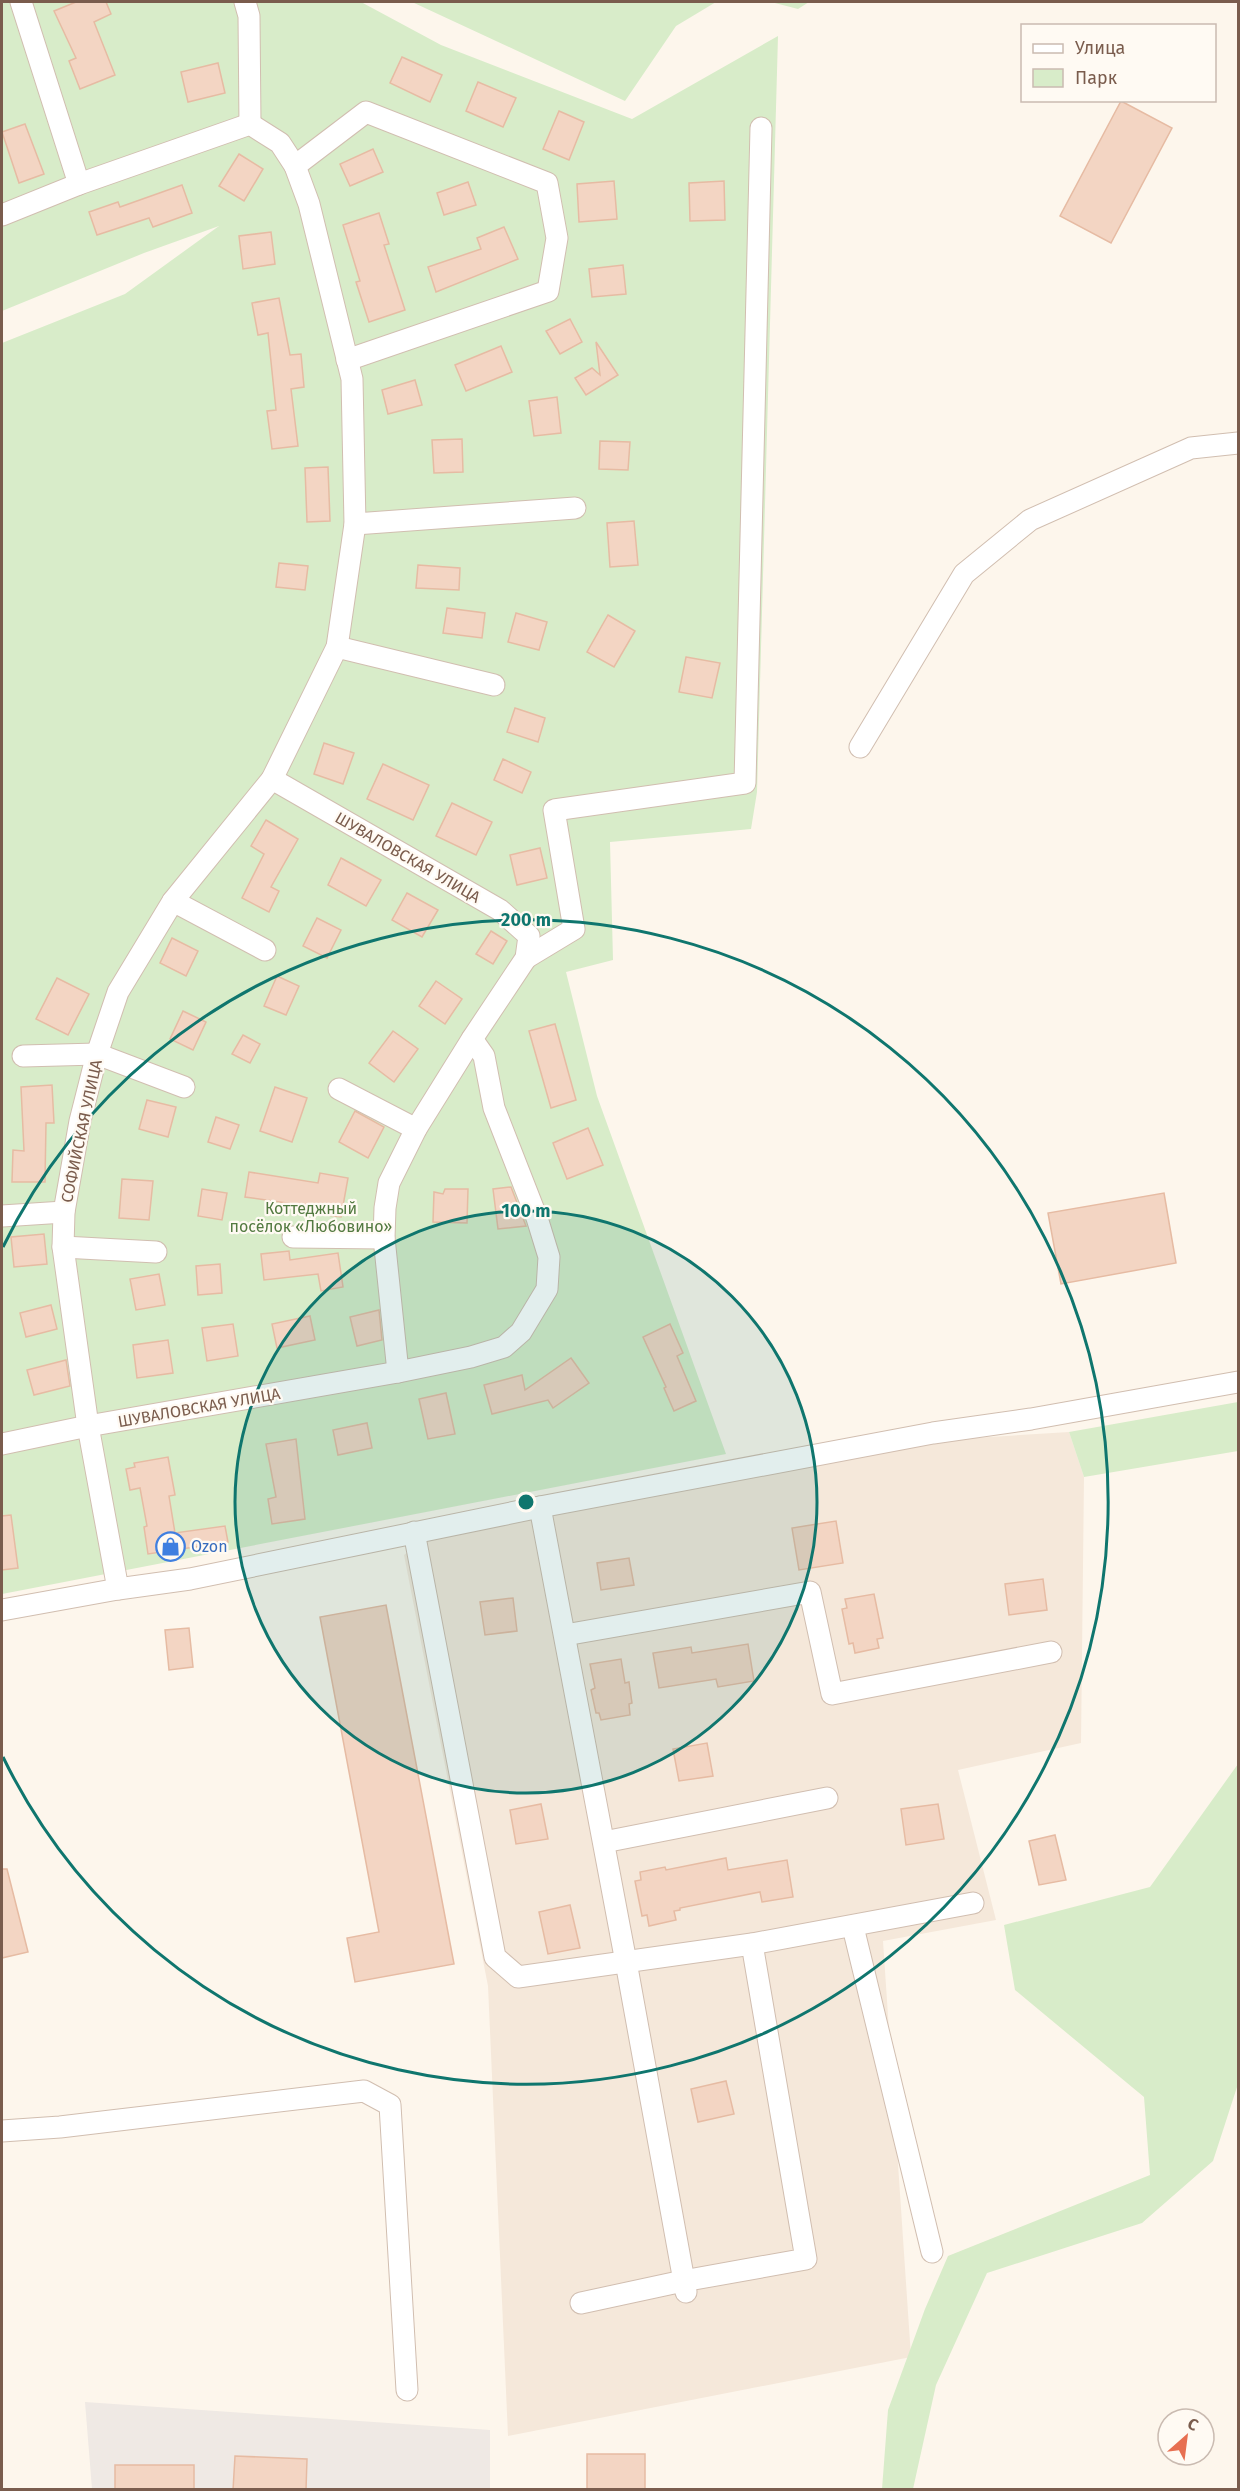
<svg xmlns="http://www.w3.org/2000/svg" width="1240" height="2491" font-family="'Fira Sans',sans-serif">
<rect width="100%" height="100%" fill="#fdf6ec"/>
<polygon fill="#f5e8da" points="1069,1432 1084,1477 1081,1743 958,1770 996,1920 883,1941 911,2357 508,2436 488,1986 404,1555 426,1539 958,1439"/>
<polygon fill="#efe9e4" points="85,2402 490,2430 490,2489 92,2489"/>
<g fill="#d8ecc9">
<polygon points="2,2 361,2 441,45 632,119 778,36 757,792 751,829 610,842 613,960 566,972 597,1096 726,1454 2,1594 2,343 125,294 219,226 144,253 2,311"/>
<polygon points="412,2 716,2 676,26 625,101"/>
<polygon points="771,2 809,2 798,9"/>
<polygon points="1238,1402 1238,1451 1084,1477 1069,1432"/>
<polygon points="1238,1764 1238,2084 1213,2161 1142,2223 987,2273 936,2385 913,2489 882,2489 888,2410 925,2309 948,2256 1150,2175 1144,2097 1015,1990 1004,1925 1150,1887"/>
</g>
<g fill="#f3d5c3" stroke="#e6bba3" stroke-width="1.5">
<polygon points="76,2 106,2 111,14 94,22 115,75 80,89 69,61 76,58 54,11"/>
<polygon points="402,57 442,75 430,102 390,83"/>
<polygon points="218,63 225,93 188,102 181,72"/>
<polygon points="478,82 516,98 503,127 466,111"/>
<polygon points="1121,101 1172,128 1111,243 1060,216"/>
<polygon points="559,111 584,122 569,160 543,149"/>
<polygon points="25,124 44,174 19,183 2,132"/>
<polygon points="373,149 383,172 350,186 340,164"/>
<polygon points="239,154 263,169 244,201 219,186"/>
<polygon points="614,181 617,219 579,222 577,184"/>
<polygon points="724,181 725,220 690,221 689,183"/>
<polygon points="468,182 476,205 444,215 437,193"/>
<polygon points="182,185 192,213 153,227 149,218 97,235 89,212 118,202 120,207"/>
<polygon points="379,213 389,244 384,245 405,310 369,322 356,282 360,281 343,225"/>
<polygon points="504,227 518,259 436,292 428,267 481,249 477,238"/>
<polygon points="271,232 275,264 243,269 239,236"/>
<polygon points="623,265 626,294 592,297 589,269"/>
<polygon points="279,298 290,355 301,354 304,387 291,389 298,446 272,449 267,411 276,410 268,333 258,335 252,303"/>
<polygon points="570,319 582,342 560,354 546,331"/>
<polygon points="596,342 618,375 586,395 575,378 592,368 600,375"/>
<polygon points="501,346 512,372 466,391 455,365"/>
<polygon points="415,380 422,405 388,414 382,390"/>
<polygon points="557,397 561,433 534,436 529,401"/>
<polygon points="462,439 463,472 434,473 432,440"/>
<polygon points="600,441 630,442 628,470 599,469"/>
<polygon points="328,467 330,521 307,522 305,468"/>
<polygon points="634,521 638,565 610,567 607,523"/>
<polygon points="279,563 308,566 305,590 276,587"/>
<polygon points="418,565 460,568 459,590 416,588"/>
<polygon points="447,608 485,613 482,638 443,633"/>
<polygon points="516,613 547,622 539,650 508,642"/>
<polygon points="608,615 635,631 614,667 587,652"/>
<polygon points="686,657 720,663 712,698 679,692"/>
<polygon points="515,708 545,718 538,742 507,732"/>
<polygon points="324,743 354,753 343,784 314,774"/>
<polygon points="503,759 531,772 522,793 494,780"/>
<polygon points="383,764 429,785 413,820 367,799"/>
<polygon points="452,803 492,822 476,855 436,836"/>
<polygon points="266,820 298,839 271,887 279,891 269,912 242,898 264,854 251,846"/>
<polygon points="540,848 547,878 517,885 510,855"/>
<polygon points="341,858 381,880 366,906 328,885"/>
<polygon points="407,893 438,910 422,937 392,920"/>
<polygon points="317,918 341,930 327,958 303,946"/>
<polygon points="491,931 507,941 493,964 476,954"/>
<polygon points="172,938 198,951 186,976 160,963"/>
<polygon points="277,976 299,986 286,1015 264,1006"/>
<polygon points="57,978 89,994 68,1035 36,1019"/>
<polygon points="436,981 462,999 445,1024 419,1006"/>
<polygon points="183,1011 206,1022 193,1050 170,1039"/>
<polygon points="555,1024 576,1100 551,1108 529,1031"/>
<polygon points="393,1031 418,1049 394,1082 369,1063"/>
<polygon points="243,1035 260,1044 250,1063 232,1054"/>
<polygon points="52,1085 54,1123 46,1123 45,1182 12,1182 13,1150 24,1151 21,1087"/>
<polygon points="275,1087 307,1098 292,1142 260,1131"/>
<polygon points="147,1100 176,1107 168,1137 139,1129"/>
<polygon points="355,1111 384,1127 368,1158 339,1142"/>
<polygon points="216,1117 239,1125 230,1149 208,1142"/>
<polygon points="588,1128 603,1165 567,1179 553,1143"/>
<polygon points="249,1172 318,1183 320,1173 348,1178 341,1217 313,1213 314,1207 245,1197"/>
<polygon points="122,1179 153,1181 149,1220 119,1218"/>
<polygon points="511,1187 526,1226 498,1229 493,1189"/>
<polygon points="202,1189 227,1193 222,1220 198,1216"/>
<polygon points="445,1189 468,1189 467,1223 433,1222 434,1192 443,1194"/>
<polygon points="1164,1193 1176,1263 1061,1284 1048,1213"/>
<polygon points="44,1234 47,1264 14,1267 11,1237"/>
<polygon points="289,1251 290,1260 338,1253 343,1287 321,1291 318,1274 264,1280 261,1254"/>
<polygon points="220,1264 222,1293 198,1295 196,1266"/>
<polygon points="159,1274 165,1305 136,1310 130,1279"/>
<polygon points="51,1305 57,1329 26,1337 20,1313"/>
<polygon points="379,1310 382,1340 357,1346 350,1317"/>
<polygon points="310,1316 315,1340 277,1348 272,1324"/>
<polygon points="233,1324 238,1356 207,1361 202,1328"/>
<polygon points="670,1324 683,1353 677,1356 696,1401 674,1411 664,1388 666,1387 643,1337"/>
<polygon points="168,1340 173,1373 137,1378 133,1345"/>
<polygon points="571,1358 589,1383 553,1408 548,1400 492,1414 484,1385 522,1375 525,1390"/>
<polygon points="66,1360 70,1386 34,1395 27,1370"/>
<polygon points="446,1393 455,1434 428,1439 419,1399"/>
<polygon points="367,1423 372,1448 338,1455 333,1430"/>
<polygon points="296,1439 305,1519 272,1524 268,1499 276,1497 266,1444"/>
<polygon points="168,1457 175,1495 169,1496 175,1533 225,1526 228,1542 148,1554 144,1527 147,1526 140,1488 130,1490 126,1469 135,1467 134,1463"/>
<polygon points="11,1515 18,1568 2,1570 2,1516"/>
<polygon points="836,1521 843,1563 799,1570 792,1528"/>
<polygon points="629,1558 634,1585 601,1590 597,1563"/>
<polygon points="1043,1579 1047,1610 1009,1615 1005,1584"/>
<polygon points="874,1594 883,1638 877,1639 879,1648 855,1653 853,1643 849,1644 842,1609 847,1608 845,1599"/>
<polygon points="513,1598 517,1631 485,1635 480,1602"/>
<polygon points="386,1605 454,1964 355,1982 347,1938 379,1932 320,1617"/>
<polygon points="189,1628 193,1667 169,1670 165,1630"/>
<polygon points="748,1644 754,1681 718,1687 716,1679 659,1688 653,1653 691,1647 692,1653"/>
<polygon points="621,1659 625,1683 629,1682 632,1703 629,1704 630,1715 601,1720 599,1713 596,1713 591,1690 595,1688 590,1664"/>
<polygon points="707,1743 713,1776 679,1781 673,1749"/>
<polygon points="541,1804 548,1839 516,1844 510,1810"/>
<polygon points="938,1804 944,1839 906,1845 901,1809"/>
<polygon points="1055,1835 1066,1880 1039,1885 1029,1841"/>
<polygon points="726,1858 728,1870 787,1860 793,1897 762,1902 760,1892 680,1908 680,1910 674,1911 676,1920 649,1926 647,1915 642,1916 635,1881 641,1880 640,1872 665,1867 666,1870"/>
<polygon points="2,1869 7,1869 28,1952 2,1958"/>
<polygon points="570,1905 580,1948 548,1954 539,1912"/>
<polygon points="726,2081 734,2114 698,2122 691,2089"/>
<rect x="587" y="2454" width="58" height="36"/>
<polygon points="235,2456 307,2459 306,2490 233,2490"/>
<rect x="115" y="2465" width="79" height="25"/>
</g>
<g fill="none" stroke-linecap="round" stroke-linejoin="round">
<defs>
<g id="minor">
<polyline points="21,2 79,184"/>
<polyline points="245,2 249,16 250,124"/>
<polyline points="295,166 366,112 547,183 557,238 548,291 347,360"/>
<polyline points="2,215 79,184 250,124 280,143 295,166 309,204 352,379 355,524 337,647 272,779 173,901 118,992 97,1054 80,1121 64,1212 63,1247 88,1426 118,1589"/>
<polyline points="355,524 575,508"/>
<polyline points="337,647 494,685"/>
<polyline points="860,747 964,574 1030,520 1191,448 1238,443"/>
<polyline points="272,779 500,910 529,936 526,958 472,1039 416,1129 389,1183 385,1208 384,1238 398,1372"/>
<polyline points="173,901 265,950"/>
<polyline points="526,958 574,929 554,810 745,783 761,128"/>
<polyline points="23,1056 97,1054 184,1087"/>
<polyline points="339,1089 416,1129"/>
<polyline points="2,1216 64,1212"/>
<polyline points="293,1237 384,1238"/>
<polyline points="63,1247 156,1252"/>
<polyline points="2,1444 88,1426 398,1372 471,1357 504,1347 521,1332 547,1289 549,1257 537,1218 494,1108 484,1056 472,1039"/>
<polyline points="540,1507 626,1962 686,2292"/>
<polyline points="414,1532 495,1957 518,1977 752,1944 973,1903"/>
<polyline points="2,1610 118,1589 190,1579 540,1507 933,1433 1031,1419 1238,1382"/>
<polyline points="565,1635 810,1592 832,1694 1051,1652"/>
<polyline points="604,1842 827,1798"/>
<polyline points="853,1927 932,2252"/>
<polyline points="2,2131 60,2127 364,2091 390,2105 407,2390"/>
<polyline points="581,2303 683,2281 806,2259 752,1944"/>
</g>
</defs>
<use href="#minor" stroke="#d1beb0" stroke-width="23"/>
<use href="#minor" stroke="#fff" stroke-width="21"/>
</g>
<circle cx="526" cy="1502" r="291" fill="#0f766e" fill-opacity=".12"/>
<g fill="none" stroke="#0f766e" stroke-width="3">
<circle cx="526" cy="1502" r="291"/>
<path d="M3 1247A582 582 0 1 1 3 1757"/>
</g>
<defs>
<symbol id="shop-ring" viewBox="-11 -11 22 22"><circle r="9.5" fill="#fffaf3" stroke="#3f7fe0" stroke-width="1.5"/><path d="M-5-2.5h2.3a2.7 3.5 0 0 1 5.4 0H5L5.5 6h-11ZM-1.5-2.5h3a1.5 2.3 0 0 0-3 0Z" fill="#3f7fe0"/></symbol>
</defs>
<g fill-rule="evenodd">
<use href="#shop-ring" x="154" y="1530" width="33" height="33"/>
</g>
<g text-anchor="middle" stroke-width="4.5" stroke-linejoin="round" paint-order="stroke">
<g font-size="16" fill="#7a5c4d" stroke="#fffaf3">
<text transform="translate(408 857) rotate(30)" y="6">ШУВАЛОВСКАЯ УЛИЦА</text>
<text transform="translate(81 1131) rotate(-78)" y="6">СОФИЙСКАЯ УЛИЦА</text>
<text transform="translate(199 1407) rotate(-10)" y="6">ШУВАЛОВСКАЯ УЛИЦА</text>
</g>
<g font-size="16" fill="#537a41" stroke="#fffaf3">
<text x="311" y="1214">Коттеджный<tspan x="311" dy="18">посёлок «Любовино»</tspan></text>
</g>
<g font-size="16" fill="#366cbe" stroke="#fffaf3" text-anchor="start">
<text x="191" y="1552">Ozon</text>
</g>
</g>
<circle cx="526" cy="1502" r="9" fill="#0f766e" stroke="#fffaf3" stroke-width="3"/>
<g font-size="18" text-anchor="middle" font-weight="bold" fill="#0f766e" stroke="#fffaf3" stroke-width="4.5" stroke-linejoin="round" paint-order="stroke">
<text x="526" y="926">200 m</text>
<text x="526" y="1217">100 m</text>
</g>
<rect width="1240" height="2491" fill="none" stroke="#7a5c4d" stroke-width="6"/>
<rect x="1021" y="24" width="195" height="78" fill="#fffaf3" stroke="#cabbb1" stroke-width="1.5"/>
<rect x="1033" y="44" width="30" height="9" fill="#ffffff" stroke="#cabbb1" stroke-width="1.5"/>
<text x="1075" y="54" font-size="18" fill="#7a5c4d">Улица</text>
<rect x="1033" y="69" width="30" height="18" fill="#d8ecc9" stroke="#cabbb1" stroke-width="1.5"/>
<text x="1075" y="84" font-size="18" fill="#7a5c4d">Парк</text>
<g transform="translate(1186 2437) rotate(28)"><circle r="28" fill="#fffaf3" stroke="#cabbb1" stroke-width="1.5"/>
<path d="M0-4.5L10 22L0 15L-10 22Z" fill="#e76f51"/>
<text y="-9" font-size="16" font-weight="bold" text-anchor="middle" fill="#7a5c4d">С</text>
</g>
</svg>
